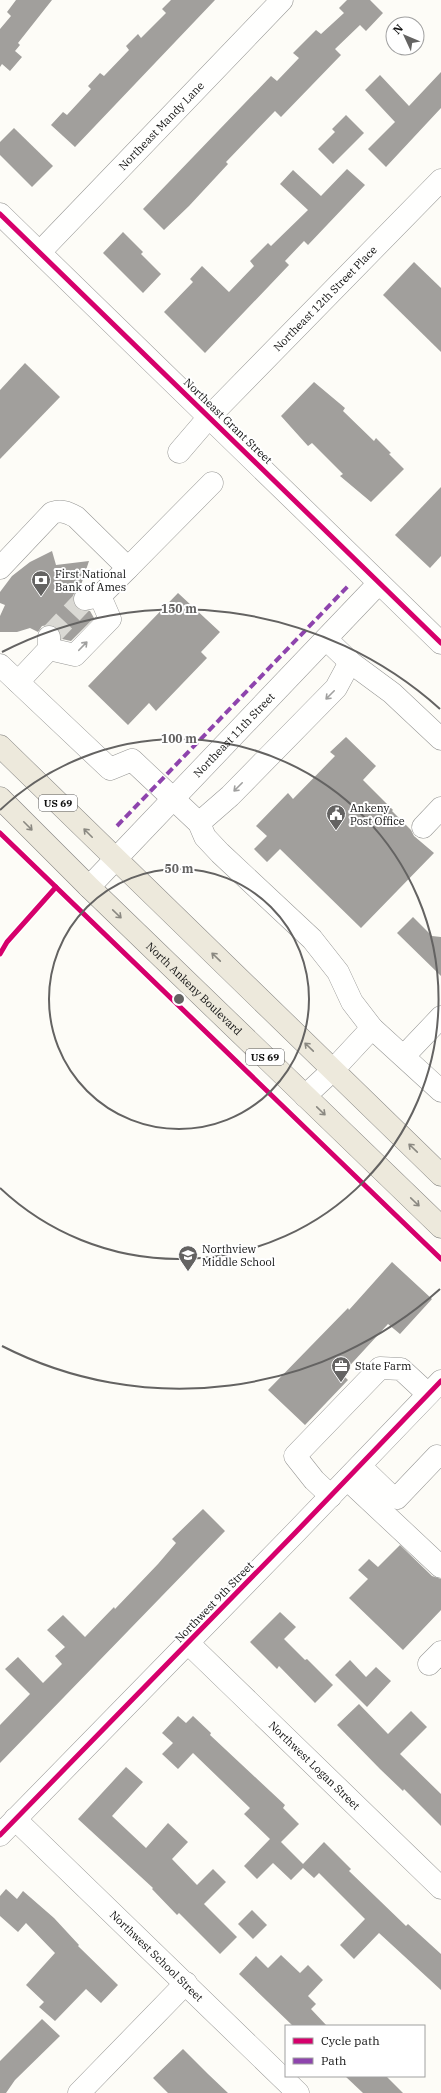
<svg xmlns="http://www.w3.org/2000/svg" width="441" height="2093" font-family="'IBM Plex Serif',serif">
<rect width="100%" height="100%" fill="#fdfcf7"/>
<g fill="#a19f9c">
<polygon points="16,0 52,0 18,43 20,45 15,51 22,57 10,71 2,64 0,67 0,29 11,16 7,12"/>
<polygon points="171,0 215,0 75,147 51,125 63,112 67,115 91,89 88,86 100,73 104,76 129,50 126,46 138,34 141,38 166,13 162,9"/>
<polygon points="347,0 370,0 383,13 366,31 360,25 335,49 341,55 281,117 275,111 226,162 228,164 189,206 164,230 143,209 271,76 277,81 299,58 293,53 316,30 321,34 344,13 339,8"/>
<polygon points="441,72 441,108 386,167 368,149 395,122 365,90 380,75 409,106"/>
<polygon points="346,115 364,133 333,164 318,149 335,132 332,129"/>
<polygon points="14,128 53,166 32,187 0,155 0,142"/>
<polygon points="347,169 365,185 308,245 304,241 285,261 289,265 205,353 164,312 193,282 190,279 202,266 229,292 254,266 250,261 268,243 271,246 308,210 280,184 293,170 321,196"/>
<polygon points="123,232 143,252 141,254 161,274 143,293 103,253"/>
<polygon points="414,262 441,288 441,352 383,295"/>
<polygon points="25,363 60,397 0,459 0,390"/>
<polygon points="314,382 345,408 343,411 374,441 376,438 391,453 389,454 404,469 371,502 340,476 343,474 312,443 308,446 281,416"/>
<polygon points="441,487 441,556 430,568 395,535"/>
<polygon points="52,551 56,565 89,561 80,588 73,595 73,601 75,607 81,611 90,611 94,618 71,641 62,639 60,630 55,626 49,625 42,626 38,632 30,628 17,632 0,632 0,616 5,605 0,603 0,592 12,576 30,562"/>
<polygon points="178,593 220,632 201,652 207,658 156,711 149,703 128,725 88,686"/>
<polygon points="346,737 376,766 363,780 393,810 392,811 411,830 414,836 434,853 361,928 280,849 267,862 254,849 267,836 256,826 288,793 293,799 335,756 330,752"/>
<polygon points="413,917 432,936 441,937 441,976 397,933"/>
<polygon points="392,1262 432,1299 400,1334 388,1324 342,1374 348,1380 305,1425 268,1390 348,1308 349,1310"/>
<polygon points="203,1509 225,1531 0,1763 0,1725 30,1694 5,1669 18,1657 43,1683 62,1664 55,1656 65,1647 47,1630 63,1615 85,1637 114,1607 115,1609 158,1564 176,1543 172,1539"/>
<polygon points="400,1545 432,1576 441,1579 441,1610 403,1650 349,1598 368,1579 358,1570 369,1559 378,1567"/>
<polygon points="280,1612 296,1627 284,1639 305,1660 307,1659 333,1685 315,1703 279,1666 277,1669 250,1642"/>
<polygon points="350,1660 366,1677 376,1667 391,1681 367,1707 335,1675"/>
<polygon points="359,1704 388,1734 411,1711 427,1727 400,1754 441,1794 441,1826 404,1789 403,1791 380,1769 337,1725"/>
<polygon points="178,1716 186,1723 193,1716 211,1733 210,1735 285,1805 283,1808 299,1824 281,1842 303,1864 324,1842 351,1869 349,1871 406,1926 408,1924 441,1954 441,1990 379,1933 354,1959 340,1945 365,1919 319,1873 314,1878 303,1868 291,1880 273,1863 257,1879 244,1866 270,1839 244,1814 250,1808 193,1753 178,1769 162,1754 173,1743 162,1733"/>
<polygon points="126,1767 143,1782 112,1816 146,1848 168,1823 188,1842 172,1859 197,1885 213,1869 226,1882 204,1904 237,1937 220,1954 179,1913 177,1915 152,1889 153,1888 78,1819"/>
<polygon points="6,1889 17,1899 23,1891 54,1918 79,1945 78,1946 118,1985 101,2003 86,1989 55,2021 39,2007 44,2002 26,1985 55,1953 26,1923 18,1932 0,1916 0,1896"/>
<polygon points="252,1910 267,1925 253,1939 238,1924"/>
<polygon points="281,1955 300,1973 308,1965 323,1980 308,1996 316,2004 311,2009 327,2026 293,2026 239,1974 256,1956 268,1968"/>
<polygon points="42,2019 60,2036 15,2080 6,2093 0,2093 0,2061"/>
<polygon points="183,2049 208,2074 228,2093 168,2093 153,2078"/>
<polygon points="345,2076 386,2076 403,2093 363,2093"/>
</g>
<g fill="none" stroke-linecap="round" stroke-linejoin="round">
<polyline stroke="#dad9d4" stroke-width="22" stroke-dasharray="22 11" stroke-linecap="butt" points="49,637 85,599"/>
<defs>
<g id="minor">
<polyline points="0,214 441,643"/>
<path id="s1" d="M40 252 282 0"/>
<path id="s2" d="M179 452 209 417 441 180"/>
<path d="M0 568 52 513C61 510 67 512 76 517L128 568 212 483"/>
<polyline points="85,599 100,596 128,568"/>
<polyline points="326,639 350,662 392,693 441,739"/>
<polyline points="49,649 75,655 110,619 100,596"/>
<polyline points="0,665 110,769 132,760 199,823 205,837 220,853 312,939 338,972 352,1002 372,1028"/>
<polyline points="18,682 49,649 49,637"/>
<polyline points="199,823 230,796 336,688 350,662"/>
<polyline points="423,827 441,808"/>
<path id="s3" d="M89 887 379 583"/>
<polyline points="404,1056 441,1017"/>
<polyline points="305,1096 333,1070 372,1028 441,1091"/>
<polyline points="360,1466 390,1495 397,1498 437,1456"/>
<polyline points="347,1479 441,1567"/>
<polyline points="331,1496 314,1480 295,1456 380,1368 401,1369 428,1394"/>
<path id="s4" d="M188 1643 441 1888"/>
<polyline points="429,1664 441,1652"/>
<path id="s5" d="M15 1819 298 2093"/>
<polyline points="0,1835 295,1533 441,1381"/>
<polyline points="79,2093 186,1983"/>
</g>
<g id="major">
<polyline points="0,746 441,1175"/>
<path id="s6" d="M0 798 89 887 441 1227"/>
</g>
</defs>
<use href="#minor" stroke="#979795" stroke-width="23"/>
<use href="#major" stroke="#858482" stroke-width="23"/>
<use href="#minor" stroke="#fffffe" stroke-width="22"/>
<use href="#major" stroke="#ede9dc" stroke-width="22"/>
<polyline stroke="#8e44ad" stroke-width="4" stroke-dasharray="8 4" stroke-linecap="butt" points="117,826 350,584"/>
<defs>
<g id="cycleway">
<polyline points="0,214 441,643"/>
<polyline points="0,833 441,1259"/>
<polyline points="0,954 7,942 56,887"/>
<polyline points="0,1835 295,1533 441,1381"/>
</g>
</defs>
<use href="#cycleway" stroke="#fff" stroke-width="8"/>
<use href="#cycleway" stroke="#d6006c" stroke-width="5"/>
</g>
<defs><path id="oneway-shaft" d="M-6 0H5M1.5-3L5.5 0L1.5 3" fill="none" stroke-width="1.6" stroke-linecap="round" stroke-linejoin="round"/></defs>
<g stroke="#a0a09f">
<use href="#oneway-shaft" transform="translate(83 646) rotate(-46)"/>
<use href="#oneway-shaft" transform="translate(330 695) rotate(135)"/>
<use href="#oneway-shaft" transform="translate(238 787) rotate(135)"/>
</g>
<g stroke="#8a8881">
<use href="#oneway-shaft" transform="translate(28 826) rotate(45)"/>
<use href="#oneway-shaft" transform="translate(88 833) rotate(-135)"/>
<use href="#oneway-shaft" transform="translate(117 914) rotate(44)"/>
<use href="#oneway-shaft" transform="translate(216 957) rotate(-136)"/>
<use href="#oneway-shaft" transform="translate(309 1047) rotate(-136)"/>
<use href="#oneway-shaft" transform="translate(321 1111) rotate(44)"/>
<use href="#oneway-shaft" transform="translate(413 1148) rotate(-136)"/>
<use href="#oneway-shaft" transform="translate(415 1202) rotate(44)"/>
</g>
<g fill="none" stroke="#646362" stroke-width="2">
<circle cx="179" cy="999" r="130"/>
<path d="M0 810A260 260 0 1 1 0 1188"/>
<path d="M440 1289A390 390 0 0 1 2 1346M2 652A390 390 0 0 1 440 709"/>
</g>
<defs>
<symbol id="bank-pin" viewBox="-11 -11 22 30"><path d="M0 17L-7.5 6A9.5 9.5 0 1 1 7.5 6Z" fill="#646362" stroke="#fff"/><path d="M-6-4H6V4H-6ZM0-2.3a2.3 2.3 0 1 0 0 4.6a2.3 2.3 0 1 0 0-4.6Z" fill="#fff"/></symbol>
<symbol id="civic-pin" viewBox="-11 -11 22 30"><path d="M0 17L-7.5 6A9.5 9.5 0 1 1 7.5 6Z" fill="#646362" stroke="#fff"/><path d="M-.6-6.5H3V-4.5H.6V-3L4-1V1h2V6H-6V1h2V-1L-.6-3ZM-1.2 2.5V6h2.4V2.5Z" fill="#fff"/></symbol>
<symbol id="school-pin" viewBox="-11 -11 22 30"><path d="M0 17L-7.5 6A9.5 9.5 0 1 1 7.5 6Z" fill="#646362" stroke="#fff"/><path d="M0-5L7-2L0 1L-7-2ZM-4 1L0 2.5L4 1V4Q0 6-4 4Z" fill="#fff"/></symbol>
<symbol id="office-pin" viewBox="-11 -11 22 30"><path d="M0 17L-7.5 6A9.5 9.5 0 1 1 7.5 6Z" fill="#646362" stroke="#fff"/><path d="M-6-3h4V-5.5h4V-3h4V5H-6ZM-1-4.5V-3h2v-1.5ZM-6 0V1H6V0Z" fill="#fff"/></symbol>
</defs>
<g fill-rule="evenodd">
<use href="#bank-pin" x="30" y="569" width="22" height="30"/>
<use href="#civic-pin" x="325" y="803" width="22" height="30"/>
<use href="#school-pin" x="177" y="1244" width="22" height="30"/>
<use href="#office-pin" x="330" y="1355" width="22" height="30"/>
</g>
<g text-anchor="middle" stroke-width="4" stroke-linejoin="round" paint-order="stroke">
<g fill="#fff" stroke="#585858" stroke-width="1">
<rect x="39" y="795" width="38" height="16" rx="3"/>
<rect x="246" y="1049" width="38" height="16" rx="3"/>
</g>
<g font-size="10" font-weight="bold" fill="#111">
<text x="58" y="807">US 69</text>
<text x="265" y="1061">US 69</text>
</g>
<g font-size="11" fill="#111" stroke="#fff">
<text dy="4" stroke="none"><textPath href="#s1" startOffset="175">Northeast Mandy Lane</textPath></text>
<text dy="4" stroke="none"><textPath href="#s2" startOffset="212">Northeast 12th Street Place</textPath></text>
<text transform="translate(228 421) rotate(44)" y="4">Northeast Grant Street</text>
<text dy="4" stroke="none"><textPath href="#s3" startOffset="210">Northeast 11th Street</textPath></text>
<text dy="4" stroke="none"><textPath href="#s6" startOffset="272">North Ankeny Boulevard</textPath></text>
<text transform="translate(214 1602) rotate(-46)" y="4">Northwest 9th Street</text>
<text dy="4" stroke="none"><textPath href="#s4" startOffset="176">Northwest Logan Street</textPath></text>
<text dy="4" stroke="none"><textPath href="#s5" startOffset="197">Northwest School Street</textPath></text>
</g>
<g font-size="11" fill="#111" stroke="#fff" text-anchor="start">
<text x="55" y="578">First National<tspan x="55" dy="13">Bank of Ames</tspan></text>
<text x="350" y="812">Ankeny<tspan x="350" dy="13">Post Office</tspan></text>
<text x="202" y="1253">Northview<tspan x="202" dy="13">Middle School</tspan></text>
<text x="355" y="1370">State Farm</text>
</g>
</g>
<circle cx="179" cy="999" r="6" fill="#646362" stroke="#fff" stroke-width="2"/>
<g font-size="12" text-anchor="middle" font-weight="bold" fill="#646362" stroke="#fff" stroke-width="4" stroke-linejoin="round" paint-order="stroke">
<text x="179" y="613">150 m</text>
<text x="179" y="743">100 m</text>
<text x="179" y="873">50 m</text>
</g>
<rect x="285" y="2025" width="140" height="52" fill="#ffffff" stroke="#a0a0a0"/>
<rect x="293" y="2038" width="20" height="6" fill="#d6006c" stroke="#a0a0a0"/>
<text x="321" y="2045" font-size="12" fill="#111111">Cycle path</text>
<rect x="293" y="2058" width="20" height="6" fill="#8e44ad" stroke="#a0a0a0"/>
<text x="321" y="2065" font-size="12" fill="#111111">Path</text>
<g transform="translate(405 36) rotate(314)"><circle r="19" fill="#ffffff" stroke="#a0a0a0"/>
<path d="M0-3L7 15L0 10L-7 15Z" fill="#646362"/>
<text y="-6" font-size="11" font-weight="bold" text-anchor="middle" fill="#111111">N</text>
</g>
</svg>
